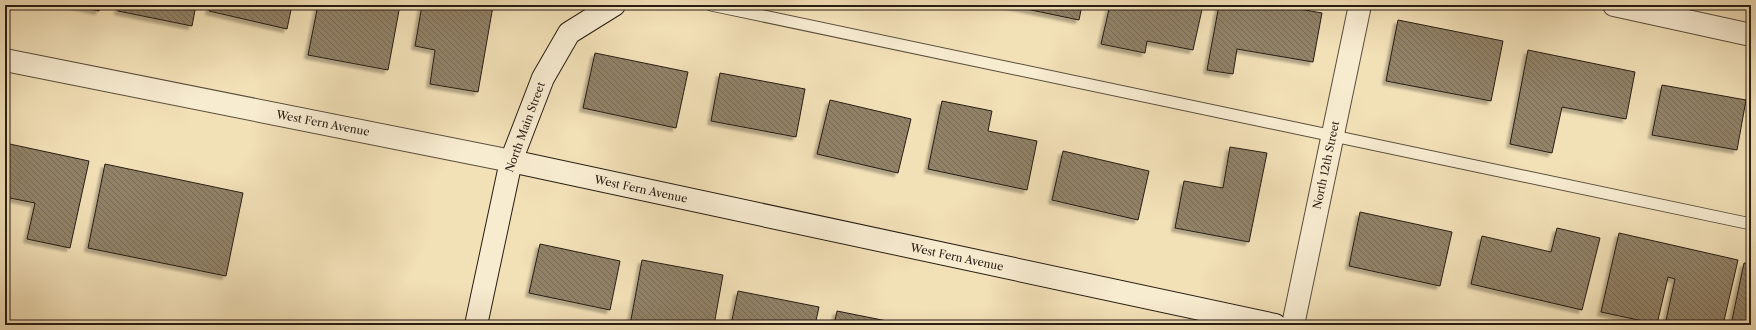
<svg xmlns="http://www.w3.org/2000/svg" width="1756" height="330" font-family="'Libre Caslon Text',serif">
<defs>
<pattern id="building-back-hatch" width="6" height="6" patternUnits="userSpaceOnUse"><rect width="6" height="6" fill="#918268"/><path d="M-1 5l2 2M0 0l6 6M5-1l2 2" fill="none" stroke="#766a54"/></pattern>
<filter id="shadow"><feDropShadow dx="-3.5" dy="3.5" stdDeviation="1" flood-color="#0004"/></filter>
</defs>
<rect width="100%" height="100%" fill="#f2e0b7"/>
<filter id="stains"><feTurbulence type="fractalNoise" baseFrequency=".005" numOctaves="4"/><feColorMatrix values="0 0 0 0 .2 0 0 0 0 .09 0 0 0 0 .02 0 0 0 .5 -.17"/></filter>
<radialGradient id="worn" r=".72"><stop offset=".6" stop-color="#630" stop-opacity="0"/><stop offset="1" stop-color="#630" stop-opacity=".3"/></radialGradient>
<g fill="url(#building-back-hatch)" stroke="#281d13" filter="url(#shadow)">
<polygon points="72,5 101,5 99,11"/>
<polygon points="119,5 196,5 192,26 118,11"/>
<polygon points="210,5 292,5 287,29 209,11"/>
<polygon points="318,5 400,5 388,70 308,55"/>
<polygon points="422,5 493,6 478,92 430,84 435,50 415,46"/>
<polygon points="1007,5 1082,5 1079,20"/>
<polygon points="1110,5 1203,5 1193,50 1147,41 1145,53 1101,44"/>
<polygon points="1219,5 1277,5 1322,13 1313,62 1237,49 1233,74 1207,70"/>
<polygon points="1398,20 1503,41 1491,101 1386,81"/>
<polygon points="1528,50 1635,72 1626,119 1562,107 1552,153 1510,144"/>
<polygon points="595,53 688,72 676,128 583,108"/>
<polygon points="720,73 805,89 796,137 711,121"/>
<polygon points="1662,85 1746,100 1737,150 1652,135"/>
<polygon points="830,100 911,119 898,173 817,154"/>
<polygon points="942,101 992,111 988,131 1037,141 1027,190 928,169"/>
<polygon points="5,143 89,161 70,248 27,239 35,203 5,197"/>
<polygon points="1230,147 1267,153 1249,242 1175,228 1184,181 1223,188"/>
<polygon points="1063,151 1149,171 1138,220 1052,200"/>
<polygon points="105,164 243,193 226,276 88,248"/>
<polygon points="1360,212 1452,232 1440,286 1349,266"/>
<polygon points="1557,228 1600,238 1582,310 1471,284 1482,236 1551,252"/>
<polygon points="1619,233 1738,260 1723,325 1665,325 1675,279 1668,277 1657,324 1601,312"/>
<polygon points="540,244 620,261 610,310 529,293"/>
<polygon points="642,260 723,275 714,325 630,325"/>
<polygon points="1744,263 1751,264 1751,325 1731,325"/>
<polygon points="738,291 819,307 815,325 731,325"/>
<polygon points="837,311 907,325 834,325"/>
</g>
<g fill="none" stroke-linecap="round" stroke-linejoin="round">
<defs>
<polyline id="lane" points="711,5 1751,224"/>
<g id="street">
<polyline points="1614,5 1751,35"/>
<polyline points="5,60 511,161"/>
<polyline points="1293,325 1360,5"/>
</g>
<g id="secondary">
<polyline points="511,161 1275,325"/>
<polyline points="476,325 511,161 543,78 569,33 614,5"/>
</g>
</defs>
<use href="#lane" stroke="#5a4e3c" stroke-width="13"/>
<use href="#street" stroke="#5a4e3c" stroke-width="24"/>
<use href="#secondary" stroke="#281d13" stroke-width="24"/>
<use href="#lane" stroke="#f7ebd0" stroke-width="11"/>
<use href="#street" stroke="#f7ebd0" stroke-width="22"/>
<use href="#secondary" stroke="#f7ebd0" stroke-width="22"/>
</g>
<g text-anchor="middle" stroke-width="3.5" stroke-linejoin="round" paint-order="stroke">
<g font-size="11" fill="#281d13" stroke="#f7ebd0">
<text transform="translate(323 123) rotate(11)" y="4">West Fern Avenue</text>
<text transform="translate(525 127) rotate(-70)" y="4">North Main Street</text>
<text transform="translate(1326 165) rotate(-78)" y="4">North 12th Street</text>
<text transform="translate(641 189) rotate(12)" y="4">West Fern Avenue</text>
<text transform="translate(957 257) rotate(12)" y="4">West Fern Avenue</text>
</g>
</g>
<rect width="1756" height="330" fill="none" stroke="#f2e0b7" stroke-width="20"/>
<rect x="6" y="6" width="1744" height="318" fill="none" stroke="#281d13" stroke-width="2"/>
<rect x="10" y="10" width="1736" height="310" fill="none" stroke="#281d13"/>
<rect width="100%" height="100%" filter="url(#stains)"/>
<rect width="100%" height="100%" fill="url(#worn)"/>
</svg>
